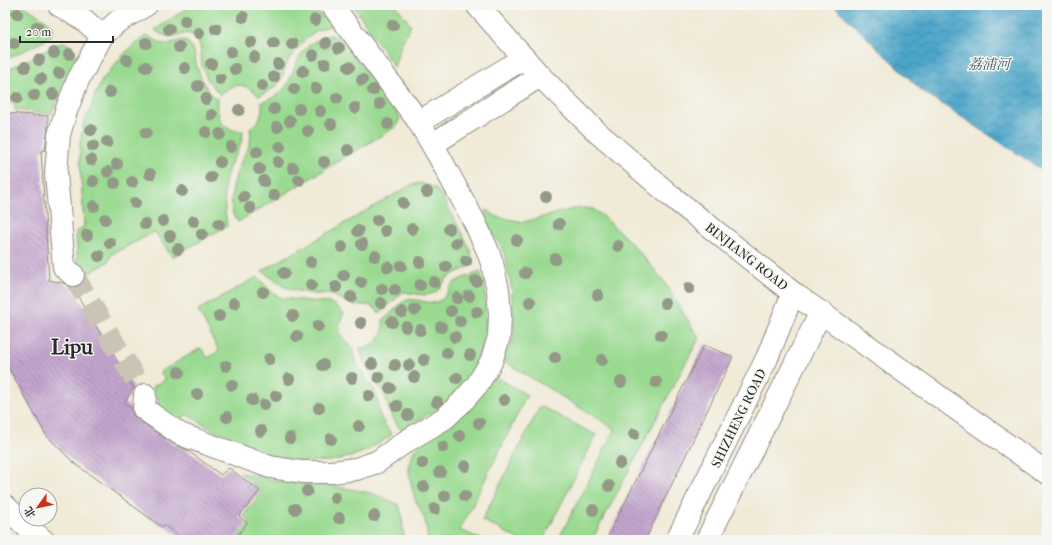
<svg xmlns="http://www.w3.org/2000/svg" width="1052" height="545" font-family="'IM FELL French Canon','Noto Serif SC',serif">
<defs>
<pattern id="water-waves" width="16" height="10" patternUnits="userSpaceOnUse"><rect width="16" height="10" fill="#4ca5c9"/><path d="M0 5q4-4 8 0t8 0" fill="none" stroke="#3f87a3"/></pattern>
<pattern id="building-back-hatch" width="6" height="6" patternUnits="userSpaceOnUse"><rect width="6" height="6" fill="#c3a5ce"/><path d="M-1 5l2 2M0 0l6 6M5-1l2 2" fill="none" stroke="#9f87a7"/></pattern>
</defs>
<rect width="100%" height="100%" fill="#f6f6f2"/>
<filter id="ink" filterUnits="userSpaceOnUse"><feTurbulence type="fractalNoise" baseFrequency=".025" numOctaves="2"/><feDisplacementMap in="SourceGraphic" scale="8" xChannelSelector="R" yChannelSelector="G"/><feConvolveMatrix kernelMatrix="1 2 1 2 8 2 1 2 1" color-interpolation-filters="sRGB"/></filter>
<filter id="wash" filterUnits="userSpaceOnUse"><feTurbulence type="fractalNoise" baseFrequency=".012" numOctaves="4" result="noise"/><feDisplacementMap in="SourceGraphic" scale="16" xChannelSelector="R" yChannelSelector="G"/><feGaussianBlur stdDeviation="0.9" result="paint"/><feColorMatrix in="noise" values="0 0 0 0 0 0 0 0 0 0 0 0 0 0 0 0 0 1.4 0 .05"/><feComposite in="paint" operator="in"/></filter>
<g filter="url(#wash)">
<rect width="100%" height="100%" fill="#f0ead6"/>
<g fill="#99da90" stroke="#62825e">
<polygon points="5,5 22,5 29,9 47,21 52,28 51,36 44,41 5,60"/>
<path d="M191 5H307L324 17 332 26C315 28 304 39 295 52 292 56 288 60 286 65 283 75 283 78 275 87 270 91 264 93 259 96 245 82 234 82 220 95L207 79 202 65 200 46 196 37 188 33C174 36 168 40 155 30Z"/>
<polygon points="353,5 396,5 411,26 402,42 394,67"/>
<path d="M147 35C167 48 162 44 184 40 196 46 194 56 197 67 202 80 206 92 218 100 216 118 222 132 243 131 242 152 231 157 227 174 222 192 225 209 227 226L172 257 155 232 112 254 108 262 84 276 78 272 76 232 84 226 80 162V143L84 121 90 111 94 97 102 80 124 54 138 41Z"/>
<path d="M332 35C344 40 350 52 358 61 373 80 387 98 400 118L397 126 238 222C236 219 234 216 233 214 228 201 235 176 240 164 246 149 253 147 250 128 260 122 263 114 262 102 271 99 282 94 287 85 290 81 291 75 293 71 301 50 310 40 332 35Z"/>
<path d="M63 42C72 45 76 52 76 61L51 114 15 110 14 103H5V71Z"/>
<path d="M421 183 435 188 442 196 469 247 474 264C466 270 456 271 449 277 444 280 442 285 439 289 430 299 415 293 403 292L379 314 375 308 368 305H354L330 294H313L293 290 283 286 262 271 411 185Z"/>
<polygon points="584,208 593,209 604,217 635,247 663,280 699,338 592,540 558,540 615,429 502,360 512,343 514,332 511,284 505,255 500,244 482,217 486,210 497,217 524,222 573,209"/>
<path d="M480 272 485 289 486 326 479 363 474 378 446 404 401 430 391 416 385 396 364 363 359 348C376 348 385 336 383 320 391 315 398 303 407 300 418 297 430 307 441 300 446 297 449 287 454 283 459 278 472 276 480 272Z"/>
<path d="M257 277 272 292 281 298 330 303 336 306 344 313C336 326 339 339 353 347 352 366 369 378 376 394 378 400 378 407 379 413 382 421 387 428 392 435L366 451 350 457 332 461 302 462 267 455 239 446 187 414 173 425 154 412 159 401 152 387 165 380 160 372 201 348 208 358 219 351 198 310Z"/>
<polygon points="493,375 527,395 460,530 483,540 428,540 425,520 415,499 411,484 409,471 410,460 415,449"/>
<polygon points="540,406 596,435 543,540 520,540 482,520"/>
<path d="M240 473C255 475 270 480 285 482 324 487 364 485 399 505L402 516 404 540H236L250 522 243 516 262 491Z"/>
</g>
<polygon fill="url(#water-waves)" stroke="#3c687a" points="833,5 1047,5 1047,173 922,91"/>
<g id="blocks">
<g fill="url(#building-back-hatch)">
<polygon points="5,113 48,116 48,127 45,150 41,151 49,280 63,283 72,287 134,388 124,403 132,408 133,415 137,419 173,444 187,450 221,475 229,468 260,491 239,516 247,523 234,540 184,540 164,525 162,527 74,463 46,435 5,361"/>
<polygon points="704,345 733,357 645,540 606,540"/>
</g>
</g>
</g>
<g filter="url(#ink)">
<use href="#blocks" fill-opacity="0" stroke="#8e8a80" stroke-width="1"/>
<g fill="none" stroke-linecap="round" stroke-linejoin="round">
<polyline stroke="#c9c4b4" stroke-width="22" stroke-dasharray="22 11" stroke-linecap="butt" points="73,275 145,395"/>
<defs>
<g id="minor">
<polyline points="59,5 84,20 102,36"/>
<polyline points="419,122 524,58"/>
<polyline points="433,144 540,76"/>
<polyline points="73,275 64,267 56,173 59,135 66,111 78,80 102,36 117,22 146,5"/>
<polyline points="145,395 144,409 180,434 270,467 302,472 331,472 356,469 377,462 405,442 445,418 461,403 477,385 491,362 499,337 500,315 498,290 492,263 487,249 475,223 440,158 419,122 332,5"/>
<polyline points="5,506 28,528 43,540"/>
</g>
<g id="major">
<polyline points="477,5 540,76 598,133 671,196 793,293 1047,473"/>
<polyline points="677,540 767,358 793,293"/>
<polyline points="707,540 821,312"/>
</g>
</defs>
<use href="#minor" stroke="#8e8a80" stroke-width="24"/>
<use href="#major" stroke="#8e8a80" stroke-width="24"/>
<use href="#minor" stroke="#fff" stroke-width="22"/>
<use href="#major" stroke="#fff" stroke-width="22"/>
</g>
<g fill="#929986">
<circle cx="17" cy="14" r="6"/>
<circle cx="243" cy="17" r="6"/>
<circle cx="315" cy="20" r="6"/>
<circle cx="185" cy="21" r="6"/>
<circle cx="393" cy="25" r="6"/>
<circle cx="37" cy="27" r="6"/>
<circle cx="169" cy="29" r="6"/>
<circle cx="216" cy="29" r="6"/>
<circle cx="199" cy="33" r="6"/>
<circle cx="251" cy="42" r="6"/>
<circle cx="14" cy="43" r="6"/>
<circle cx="146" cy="43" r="6"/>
<circle cx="274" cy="43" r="6"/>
<circle cx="326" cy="43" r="6"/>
<circle cx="292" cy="44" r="6"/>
<circle cx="179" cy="47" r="6"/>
<circle cx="339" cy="48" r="6"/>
<circle cx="231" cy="52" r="6"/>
<circle cx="54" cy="53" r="6"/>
<circle cx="69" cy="54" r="6"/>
<circle cx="313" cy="55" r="6"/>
<circle cx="254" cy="57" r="6"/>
<circle cx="39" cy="60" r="6"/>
<circle cx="127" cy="60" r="6"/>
<circle cx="211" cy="64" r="6"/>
<circle cx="278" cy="64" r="6"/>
<circle cx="325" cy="64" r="6"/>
<circle cx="25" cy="67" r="6"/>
<circle cx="146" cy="67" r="6"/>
<circle cx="349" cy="67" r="6"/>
<circle cx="185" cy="68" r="6"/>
<circle cx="235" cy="69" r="6"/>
<circle cx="303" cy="71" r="6"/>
<circle cx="59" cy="73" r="6"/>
<circle cx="274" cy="77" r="6"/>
<circle cx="41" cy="79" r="6"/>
<circle cx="220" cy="79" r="6"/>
<circle cx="362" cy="80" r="6"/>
<circle cx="198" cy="86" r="6"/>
<circle cx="262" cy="86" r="6"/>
<circle cx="316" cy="88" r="6"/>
<circle cx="294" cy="89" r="6"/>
<circle cx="373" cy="90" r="6"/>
<circle cx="110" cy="92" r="6"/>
<circle cx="53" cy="94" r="6"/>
<circle cx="34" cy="95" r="6"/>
<circle cx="17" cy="98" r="6"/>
<circle cx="337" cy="98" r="6"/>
<circle cx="206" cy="99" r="6"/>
<circle cx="380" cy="104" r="6"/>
<circle cx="355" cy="108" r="6"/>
<circle cx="274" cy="109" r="6"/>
<circle cx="299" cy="109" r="6"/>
<circle cx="239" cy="110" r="6"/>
<circle cx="320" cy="111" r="6"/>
<circle cx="212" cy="115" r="6"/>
<circle cx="290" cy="121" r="6"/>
<circle cx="331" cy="124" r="6"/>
<circle cx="388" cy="124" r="6"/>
<circle cx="277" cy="127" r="6"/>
<circle cx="91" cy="130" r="6"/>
<circle cx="308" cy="131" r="6"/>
<circle cx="206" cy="132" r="6"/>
<circle cx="146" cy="133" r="6"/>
<circle cx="220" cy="134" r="6"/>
<circle cx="107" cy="142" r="6"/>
<circle cx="93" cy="146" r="6"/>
<circle cx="231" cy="147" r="6"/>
<circle cx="280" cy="147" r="6"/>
<circle cx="348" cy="150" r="6"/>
<circle cx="257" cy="152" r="6"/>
<circle cx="91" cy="160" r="6"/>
<circle cx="220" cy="162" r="6"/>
<circle cx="278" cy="162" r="6"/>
<circle cx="324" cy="162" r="6"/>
<circle cx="117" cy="164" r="6"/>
<circle cx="293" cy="168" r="6"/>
<circle cx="259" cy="169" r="6"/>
<circle cx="108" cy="172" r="6"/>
<circle cx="150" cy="174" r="6"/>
<circle cx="211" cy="177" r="6"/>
<circle cx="299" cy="180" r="6"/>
<circle cx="93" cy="181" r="6"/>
<circle cx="264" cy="181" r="6"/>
<circle cx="132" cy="182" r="6"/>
<circle cx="115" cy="183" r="6"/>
<circle cx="182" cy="191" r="6"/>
<circle cx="427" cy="192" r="6"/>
<circle cx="274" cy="195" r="6"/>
<circle cx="244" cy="197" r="6"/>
<circle cx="546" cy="197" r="6"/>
<circle cx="135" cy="203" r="6"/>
<circle cx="403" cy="203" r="6"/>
<circle cx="94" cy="206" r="6"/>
<circle cx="250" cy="208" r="6"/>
<circle cx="105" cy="219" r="6"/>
<circle cx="377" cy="220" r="6"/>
<circle cx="163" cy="221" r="6"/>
<circle cx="194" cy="221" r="6"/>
<circle cx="145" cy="224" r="6"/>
<circle cx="219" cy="224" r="6"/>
<circle cx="559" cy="224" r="6"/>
<circle cx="412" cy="229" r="6"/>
<circle cx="449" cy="229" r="6"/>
<circle cx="358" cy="231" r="6"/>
<circle cx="385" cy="231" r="6"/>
<circle cx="202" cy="234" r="6"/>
<circle cx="87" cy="235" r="6"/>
<circle cx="170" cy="236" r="6"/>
<circle cx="517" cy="240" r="6"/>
<circle cx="110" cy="243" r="6"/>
<circle cx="456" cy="243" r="6"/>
<circle cx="362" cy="244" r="6"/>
<circle cx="618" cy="246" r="6"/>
<circle cx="342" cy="247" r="6"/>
<circle cx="178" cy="249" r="6"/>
<circle cx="99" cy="256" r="6"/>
<circle cx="375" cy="256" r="6"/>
<circle cx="555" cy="259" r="6"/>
<circle cx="466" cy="261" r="6"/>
<circle cx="311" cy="262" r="6"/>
<circle cx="420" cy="262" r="6"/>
<circle cx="401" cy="266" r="6"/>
<circle cx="388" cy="267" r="6"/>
<circle cx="446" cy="267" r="6"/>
<circle cx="284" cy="273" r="6"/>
<circle cx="525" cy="273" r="6"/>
<circle cx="344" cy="275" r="6"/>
<circle cx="476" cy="281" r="6"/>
<circle cx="361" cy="282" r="6"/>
<circle cx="434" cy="282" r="6"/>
<circle cx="311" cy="285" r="6"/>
<circle cx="420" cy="285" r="6"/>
<circle cx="336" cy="287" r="6"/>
<circle cx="689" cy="288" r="6"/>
<circle cx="382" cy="289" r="6"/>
<circle cx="395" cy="290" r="6"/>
<circle cx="263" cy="292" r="6"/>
<circle cx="598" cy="295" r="6"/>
<circle cx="469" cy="296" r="6"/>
<circle cx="351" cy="297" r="6"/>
<circle cx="457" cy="298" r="6"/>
<circle cx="530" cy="302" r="6"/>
<circle cx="234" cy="303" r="6"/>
<circle cx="381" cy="303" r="6"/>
<circle cx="665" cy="303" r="6"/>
<circle cx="415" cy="310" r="6"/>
<circle cx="451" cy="311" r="6"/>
<circle cx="402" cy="312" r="6"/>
<circle cx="477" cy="312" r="6"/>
<circle cx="219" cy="316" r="6"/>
<circle cx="293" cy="316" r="6"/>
<circle cx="460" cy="321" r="6"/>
<circle cx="392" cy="322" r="6"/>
<circle cx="361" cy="323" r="6"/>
<circle cx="318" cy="326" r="6"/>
<circle cx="406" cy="327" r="6"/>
<circle cx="441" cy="327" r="6"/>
<circle cx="420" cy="330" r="6"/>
<circle cx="661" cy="335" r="6"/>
<circle cx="297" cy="336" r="6"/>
<circle cx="455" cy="337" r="6"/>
<circle cx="447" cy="353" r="6"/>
<circle cx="470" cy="355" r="6"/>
<circle cx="555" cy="358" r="6"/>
<circle cx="269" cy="359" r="6"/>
<circle cx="424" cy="360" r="6"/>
<circle cx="602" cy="360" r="6"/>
<circle cx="372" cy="364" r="6"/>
<circle cx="323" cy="365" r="6"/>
<circle cx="395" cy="365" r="6"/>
<circle cx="409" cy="365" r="6"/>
<circle cx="226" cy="366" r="6"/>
<circle cx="179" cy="372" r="6"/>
<circle cx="379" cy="377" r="6"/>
<circle cx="414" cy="377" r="6"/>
<circle cx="352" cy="378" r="6"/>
<circle cx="457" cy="378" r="6"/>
<circle cx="289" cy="379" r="6"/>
<circle cx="621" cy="382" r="6"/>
<circle cx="656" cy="382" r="6"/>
<circle cx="232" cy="385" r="6"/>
<circle cx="390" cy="388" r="6"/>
<circle cx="197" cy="394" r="6"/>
<circle cx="276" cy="396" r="6"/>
<circle cx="369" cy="396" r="6"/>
<circle cx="252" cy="400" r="6"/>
<circle cx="504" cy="400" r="6"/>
<circle cx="437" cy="402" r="6"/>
<circle cx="264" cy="405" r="6"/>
<circle cx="397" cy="406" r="6"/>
<circle cx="319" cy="408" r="6"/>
<circle cx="408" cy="415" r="6"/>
<circle cx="227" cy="417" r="6"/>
<circle cx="479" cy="423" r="6"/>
<circle cx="359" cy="426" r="6"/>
<circle cx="261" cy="431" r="6"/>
<circle cx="634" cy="434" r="6"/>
<circle cx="460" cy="436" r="6"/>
<circle cx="290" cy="438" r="6"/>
<circle cx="331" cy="439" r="6"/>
<circle cx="443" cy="447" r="6"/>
<circle cx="422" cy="463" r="6"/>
<circle cx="620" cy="463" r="6"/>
<circle cx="465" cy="466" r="6"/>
<circle cx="440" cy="472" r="6"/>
<circle cx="609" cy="486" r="6"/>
<circle cx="424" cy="487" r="6"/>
<circle cx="307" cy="491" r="6"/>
<circle cx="445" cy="496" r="6"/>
<circle cx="465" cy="496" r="6"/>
<circle cx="335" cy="498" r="6"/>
<circle cx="295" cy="509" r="6"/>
<circle cx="435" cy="509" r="6"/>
<circle cx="593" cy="510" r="6"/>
<circle cx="374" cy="516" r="6"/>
<circle cx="339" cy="518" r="6"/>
</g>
</g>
<g text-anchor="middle" stroke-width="3" stroke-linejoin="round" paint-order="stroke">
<g font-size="13" fill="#2b2b2b" stroke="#f6f6f2">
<text transform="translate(747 256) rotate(38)" y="5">BINJIANG ROAD</text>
<text transform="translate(738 418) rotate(-64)" y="5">SHIZHENG ROAD</text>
</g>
<g font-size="14" font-style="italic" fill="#385c6a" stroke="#f6f6f2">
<text x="989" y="69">荔浦河</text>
</g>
<g font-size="21" font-weight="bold" fill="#2b2b2b" stroke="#f6f6f2">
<text x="72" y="354">Lipu</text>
</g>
</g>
<rect width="1052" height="545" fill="none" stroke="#f6f6f2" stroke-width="20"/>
<g transform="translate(38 507) rotate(237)"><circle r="19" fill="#f6f6f2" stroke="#a5a5a2"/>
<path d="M0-3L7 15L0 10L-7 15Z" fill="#c8321e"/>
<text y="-6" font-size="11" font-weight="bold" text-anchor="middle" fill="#2b2b2b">北</text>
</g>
<path d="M20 36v6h93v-6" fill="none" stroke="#2b2b2b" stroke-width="2"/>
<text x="26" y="36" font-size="12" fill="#2b2b2b" stroke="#f6f6f2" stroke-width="3" paint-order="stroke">20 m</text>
</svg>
